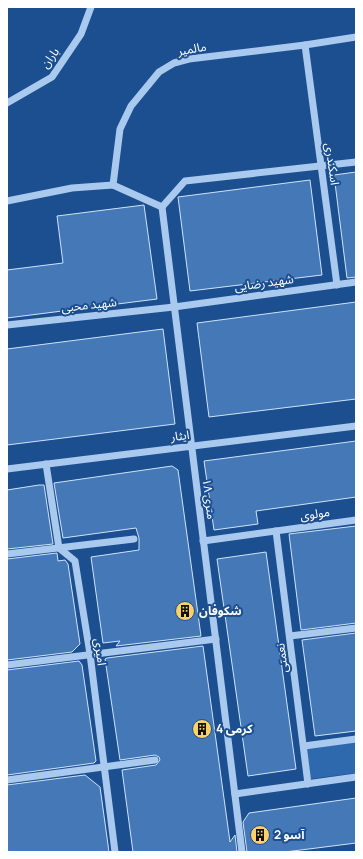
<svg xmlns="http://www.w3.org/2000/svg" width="363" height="859" font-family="Manrope,'Noto Sans Arabic',sans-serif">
<rect width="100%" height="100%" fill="#1b4f8f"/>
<polygon fill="#2e69ad" points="356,742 356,773 310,779 306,748"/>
<g fill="#4478b7" stroke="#cfe3fa">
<polygon points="356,172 356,277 347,278 334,175"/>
<polygon points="310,180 322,275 190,291 178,197"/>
<polygon points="144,205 157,299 7,318 7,270 63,263 57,216"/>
<polygon points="356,302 356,399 209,417 197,323"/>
<polygon points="163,329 175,424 7,445 7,349"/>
<polygon points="356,441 356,497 256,511 258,524 214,530 204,461"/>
<polygon points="172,466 178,470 201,636 116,646 120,641 103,643 91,557 139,550 139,538 136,528 63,538 54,483"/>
<polygon points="39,485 44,485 53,544 7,549 7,490"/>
<polygon points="356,526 356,623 301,630 289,534"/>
<polygon points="266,552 296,769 248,776 217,559"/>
<polygon points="57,553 58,561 65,560 68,564 80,644 72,652 7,660 7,559"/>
<polygon points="356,633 356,731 315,736 302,640"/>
<polygon points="203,646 230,842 235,835 237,852 133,852 122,770 156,765 160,760 159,757 155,755 120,760 105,659 107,658"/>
<polygon points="79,661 82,665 96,761 94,763 7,775 7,670"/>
<polygon points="85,775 100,787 109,852 7,852 7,785"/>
<polygon points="356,798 356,843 285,852 247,852 243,822 249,813"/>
</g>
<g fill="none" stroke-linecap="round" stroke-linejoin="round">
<g stroke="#a9c9ee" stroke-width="7">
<polyline points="356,37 305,45 189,59 174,63 159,72 131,106 120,129 113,185 162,207 185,181 356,162"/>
<polyline points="305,45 337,285"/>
<polyline points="7,103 52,77 81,34 91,7"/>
<polyline points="7,201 72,188 113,185"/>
<polyline points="162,207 242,852"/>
<polyline points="7,325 174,307 356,282"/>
<polyline points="46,464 59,548 75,561 90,654 115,852"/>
<polyline points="7,469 356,426"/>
<polyline points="276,531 308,784"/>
<polyline points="203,541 356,520"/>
<polyline points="7,554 134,539"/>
<polyline points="290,636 356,628"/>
<polyline points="7,665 216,639"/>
<polyline points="304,746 356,739"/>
<polyline points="7,780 155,760"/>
<polyline points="235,794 356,777"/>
</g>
</g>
<defs>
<symbol id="building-disc" viewBox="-11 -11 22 22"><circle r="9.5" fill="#ffd166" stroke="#1b4f8f"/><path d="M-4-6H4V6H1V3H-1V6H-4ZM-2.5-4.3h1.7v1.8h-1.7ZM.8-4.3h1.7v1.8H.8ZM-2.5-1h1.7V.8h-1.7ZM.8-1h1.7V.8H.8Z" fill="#111"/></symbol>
</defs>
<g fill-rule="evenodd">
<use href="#building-disc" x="174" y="600" width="22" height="22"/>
<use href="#building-disc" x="191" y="718" width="22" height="22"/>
<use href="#building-disc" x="249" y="824" width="22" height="22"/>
</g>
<g text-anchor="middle" stroke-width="4" stroke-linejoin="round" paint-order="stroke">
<g font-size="12" fill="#fff" stroke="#1b4f8f">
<text transform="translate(192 49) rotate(-10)" y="4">مالمیر</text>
<text transform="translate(50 58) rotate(-54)" y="4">باران</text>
<text transform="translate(332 164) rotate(82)" y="4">اسکندری</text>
<text transform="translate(264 283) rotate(-8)" y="4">شهید رضایی</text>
<text transform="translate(89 305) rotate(-6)" y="4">شهید محبی</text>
<text transform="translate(180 436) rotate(-7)" y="4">ایثار</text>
<text transform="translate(209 499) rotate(83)" y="4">۱۸ متری</text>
<text transform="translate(315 514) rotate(-8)" y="4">مولوی</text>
<text transform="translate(100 652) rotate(82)" y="4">امیری</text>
<text transform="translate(282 658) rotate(-97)" y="4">نعمتی</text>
</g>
<g font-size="12" font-weight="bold" fill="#fff" stroke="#1b4f8f" text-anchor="start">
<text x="199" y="615">شکوفان</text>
<text x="216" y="733">کرمی 4</text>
<text x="274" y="839">آسو 2</text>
</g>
</g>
<rect width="363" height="859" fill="none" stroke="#ffffff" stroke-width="16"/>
</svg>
